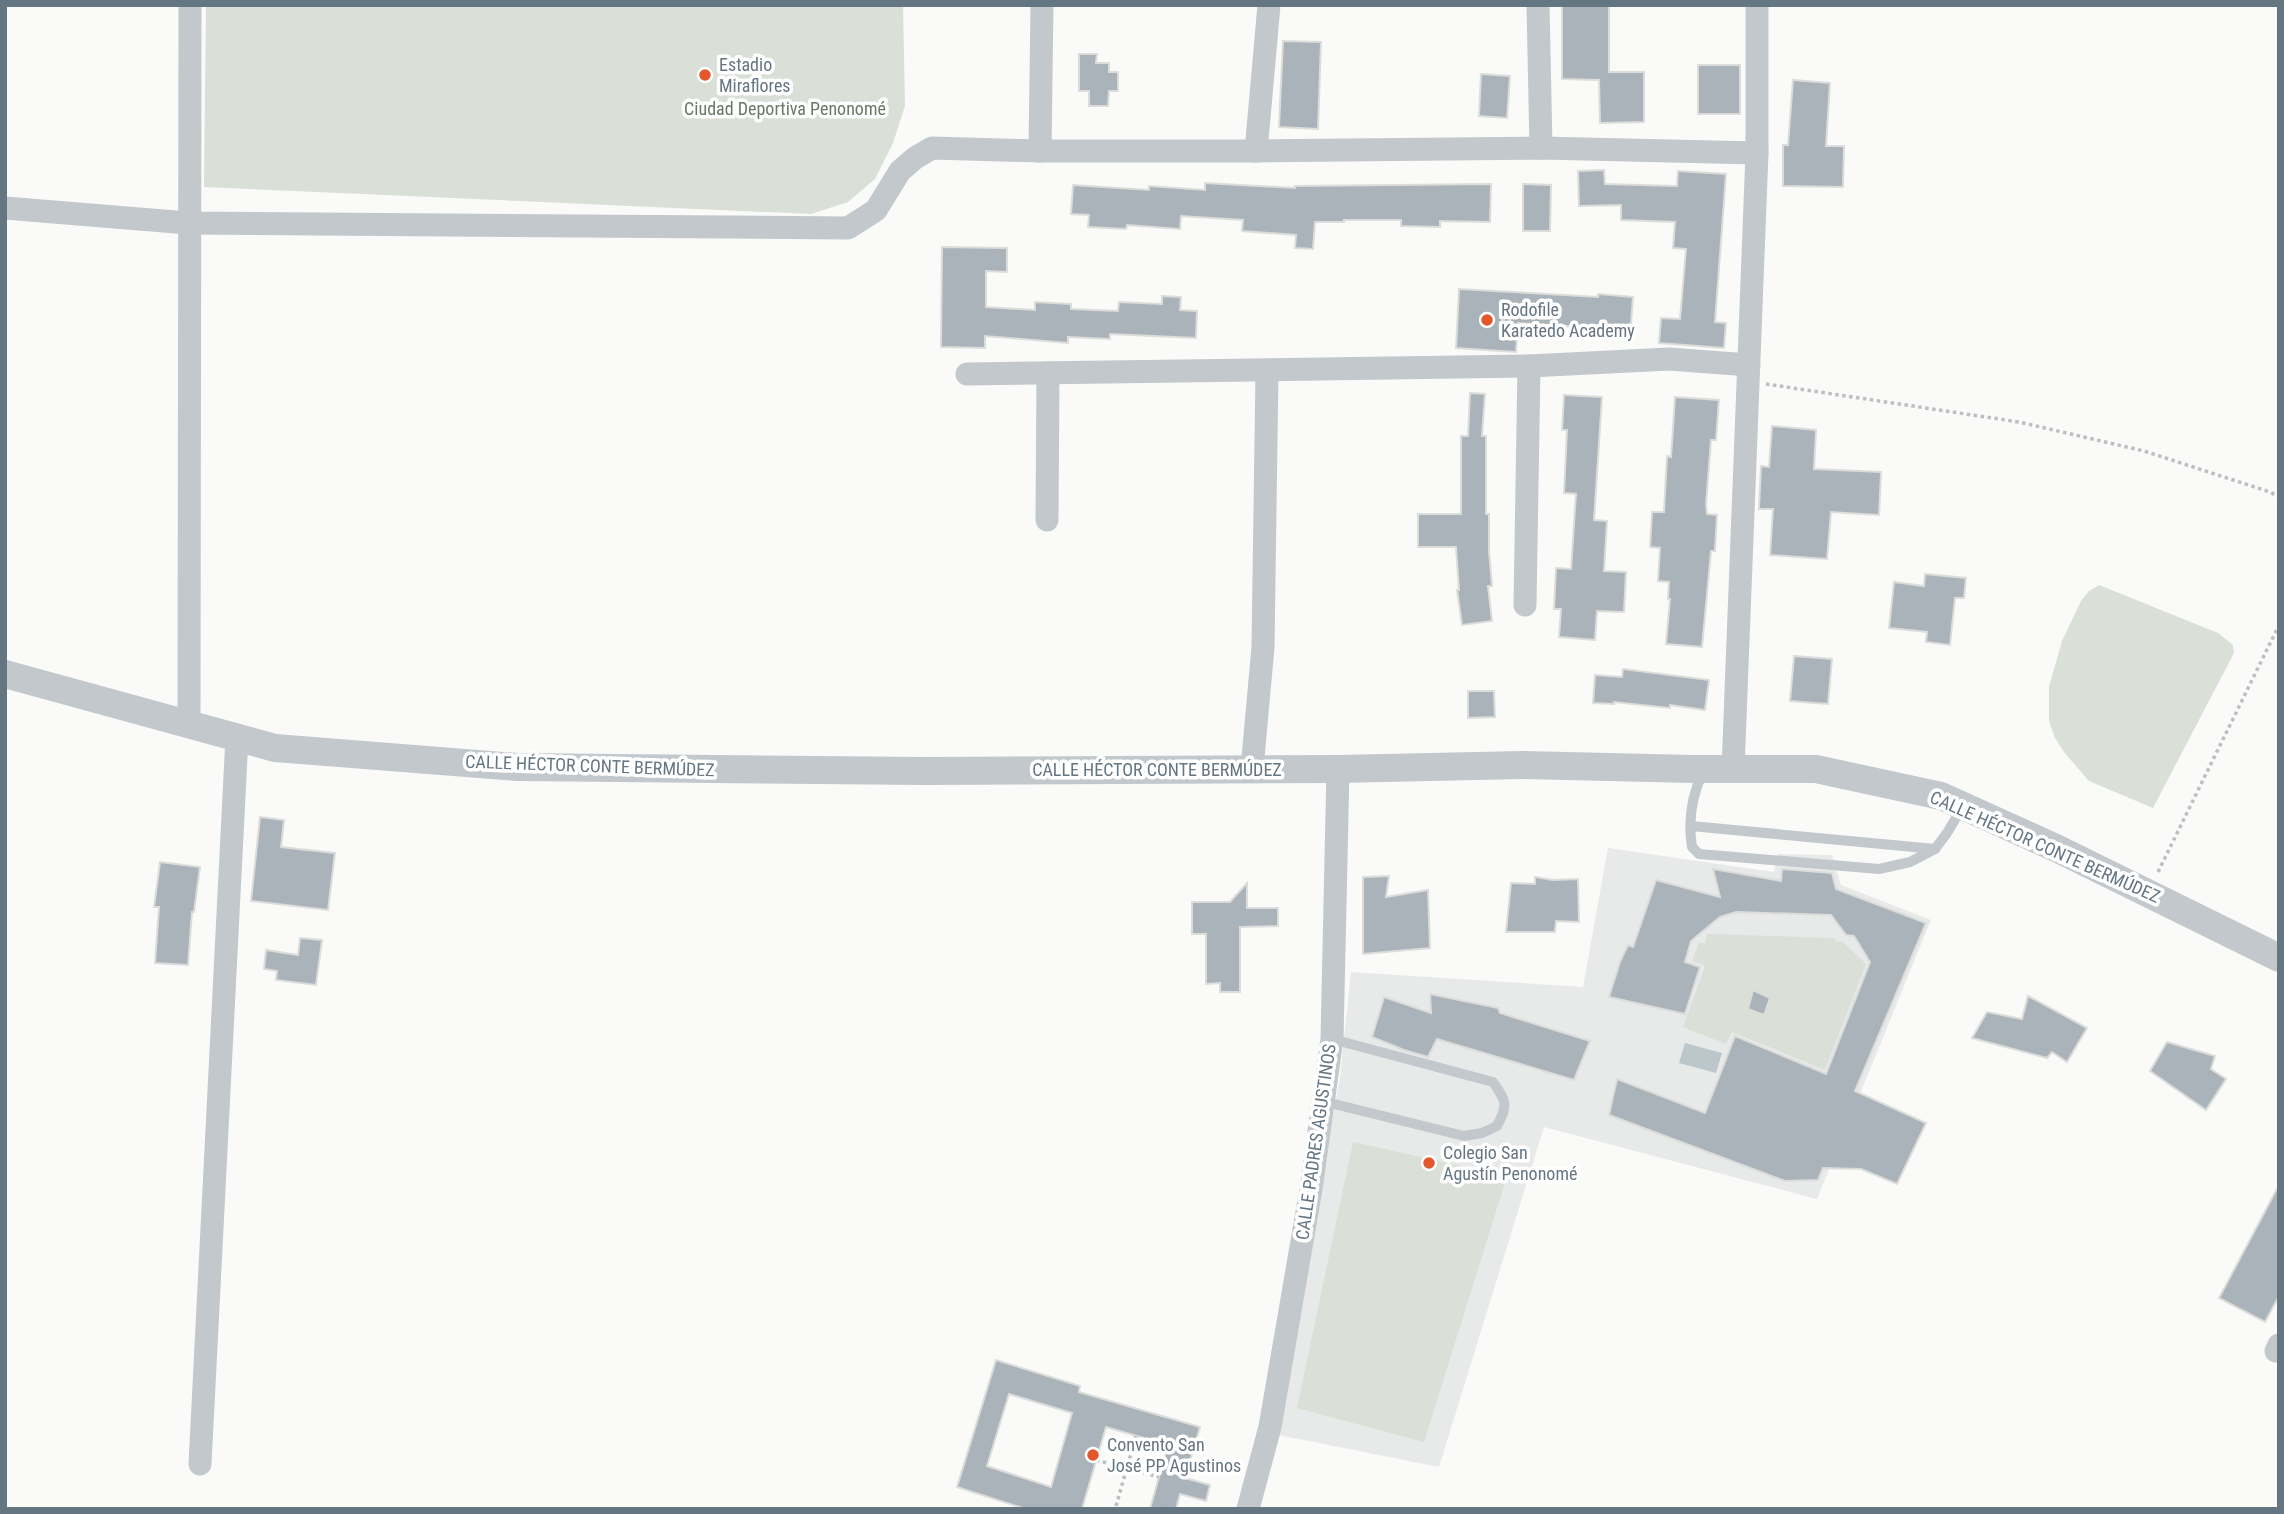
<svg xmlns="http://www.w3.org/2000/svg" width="2284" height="1514" font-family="'Roboto Condensed',sans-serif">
<rect width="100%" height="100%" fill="#fafaf8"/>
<polygon fill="#e8e9e9" points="1608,848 1774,872 1778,854 1832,855 1841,885 1931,920 1817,1199 1544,1127 1439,1467 1274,1434 1340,1078 1351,972 1583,987"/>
<g fill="#dadfd7">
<polygon points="206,5 903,5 905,106 893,143 875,179 848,202 811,214 204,187"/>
<polygon points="2099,585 2218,633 2233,645 2234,653 2153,808 2089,781 2064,752 2055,738 2049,721 2049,687 2062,641 2081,601 2089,591"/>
<polygon points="1707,934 1835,938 1836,942 1842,941 1866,964 1825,1070 1732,1032 1726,1044 1683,1027 1704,969 1704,965 1692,961 1699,942 1705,944"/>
<polygon points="1353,1142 1507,1176 1424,1442 1297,1408"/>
</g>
<polygon fill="#bbc7cb" points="1685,1043 1722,1053 1716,1073 1679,1063"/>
<g fill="#aab3b9" stroke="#dcdcda" stroke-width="2" fill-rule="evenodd">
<polygon points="1562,5 1609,5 1609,72 1644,72 1644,122 1600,123 1599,80 1562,79"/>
<polygon points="1283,41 1321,42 1318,129 1279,127"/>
<polygon points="1079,54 1097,54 1096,63 1109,63 1109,72 1118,72 1118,91 1109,91 1108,106 1089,106 1089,91 1079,91"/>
<rect x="1698" y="65" width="42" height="49"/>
<polygon points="1481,74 1510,76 1507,118 1479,116"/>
<polygon points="1793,80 1830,83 1826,146 1844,146 1843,187 1783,186 1783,145 1788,145"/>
<polygon points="1604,170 1605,184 1677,186 1678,171 1726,174 1715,322 1726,323 1724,348 1659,343 1661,318 1680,319 1686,249 1673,248 1675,222 1621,220 1621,205 1579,206 1578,171"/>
<polygon points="1205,183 1295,188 1295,186 1491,184 1490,222 1440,221 1440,227 1401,226 1401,220 1344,220 1344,222 1315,222 1313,249 1295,248 1296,235 1242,231 1243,220 1181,216 1180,229 1127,225 1126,229 1088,227 1089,215 1071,214 1073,185 1149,190 1149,186 1205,190"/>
<polygon points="1523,184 1551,185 1550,231 1523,231"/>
<polygon points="942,247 1007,248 1007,272 986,271 986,307 1035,310 1035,302 1071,304 1071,309 1118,311 1119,302 1162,304 1162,296 1181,297 1180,310 1197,311 1196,338 1110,334 1110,339 1068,337 1068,343 985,336 985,348 941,347"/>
<polygon points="1459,289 1598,297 1598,294 1633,297 1630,337 1594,334 1595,328 1518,323 1516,352 1456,348"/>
<polygon points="1470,393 1485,394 1482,436 1486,436 1486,514 1489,514 1489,551 1492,586 1488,586 1492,621 1462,625 1457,590 1459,590 1456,547 1418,547 1418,514 1461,514 1461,436 1468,436"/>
<polygon points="1564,395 1602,397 1594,520 1607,521 1604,571 1626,572 1624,612 1597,611 1595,640 1559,637 1561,609 1554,609 1556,568 1571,569 1576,494 1564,493 1567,430 1562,430"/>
<polygon points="1675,397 1719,400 1716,440 1711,440 1706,504 1707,514 1717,515 1715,551 1711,551 1702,647 1666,644 1670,599 1668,599 1669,582 1658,581 1660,548 1650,547 1652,512 1664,512 1667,456 1671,457"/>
<polygon points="1772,426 1816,430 1814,469 1881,472 1879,515 1831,512 1827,559 1770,555 1773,509 1759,509 1761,466 1769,467"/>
<polygon points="1925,574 1966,578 1964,598 1955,598 1950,645 1926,642 1927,632 1889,628 1894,582 1924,586"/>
<polygon points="1794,656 1832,659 1828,704 1790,701"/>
<polygon points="1623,669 1709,680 1705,710 1670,705 1670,708 1614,702 1614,704 1593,703 1595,675 1622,677"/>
<polygon points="1468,691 1494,691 1495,717 1468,718"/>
<polygon points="260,817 284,820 281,847 335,853 328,910 251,901"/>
<polygon points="160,862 200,867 194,912 192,912 188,965 155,963 159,907 154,907"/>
<polygon points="1713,869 1781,881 1782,869 1832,873 1836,889 1926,923 1855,1091 1926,1123 1897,1184 1861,1169 1823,1168 1818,1180 1785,1181 1609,1115 1617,1079 1705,1113 1735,1036 1826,1074 1870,962 1854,936 1846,935 1831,915 1736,912 1720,917 1691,941 1685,962 1700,967 1685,1014 1609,997 1620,962 1628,945 1633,947 1656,880 1720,897"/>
<polygon points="1389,876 1386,897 1428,890 1430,948 1363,954 1363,877"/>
<polygon points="1535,877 1553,880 1578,879 1579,922 1556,921 1555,932 1506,932 1511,883 1535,884"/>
<polygon points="1247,883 1247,908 1278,908 1278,926 1240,927 1240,992 1220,992 1220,983 1206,984 1206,934 1192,934 1192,902 1230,902"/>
<polygon points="300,938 322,940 316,985 276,980 277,971 264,969 266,950 298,955"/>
<polygon points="1753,990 1770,998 1764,1015 1748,1009"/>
<polygon points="1430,994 1498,1008 1500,1013 1590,1041 1574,1080 1437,1039 1428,1057 1404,1050 1372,1037 1384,997 1431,1013"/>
<polygon points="2028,996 2087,1028 2067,1062 2052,1052 2047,1058 1972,1038 1987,1012 2022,1019"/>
<polygon points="2167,1042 2215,1056 2211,1069 2226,1079 2206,1110 2150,1071"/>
<polygon points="2279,1185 2279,1296 2265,1322 2219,1298"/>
<path d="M996 1360 1080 1386 1079 1392 1200 1427 1185 1478 1210 1485 1206 1501 1180 1494 1176 1509H1150L1168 1445 1106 1427 1082 1509H1026L957 1487ZM1009 1394 1072 1413 1051 1487 987 1466Z"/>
</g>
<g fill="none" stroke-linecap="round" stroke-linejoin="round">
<g stroke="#bbbfc2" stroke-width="3.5" stroke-dasharray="3.5 3.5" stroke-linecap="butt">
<polyline points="1766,384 2019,422 2144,451 2270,492 2279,497"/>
<polyline points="2158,872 2279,625"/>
<polyline points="1096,1460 1159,1477"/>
<polyline points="1116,1506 1136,1436"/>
</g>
<g stroke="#c3c8cc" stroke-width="10">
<path d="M1703 772C1692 795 1688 822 1692 847L1699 854 1879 869 1910 862 1935 849 1947 833 1963 806"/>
<polyline points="1691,826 1935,849"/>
<path d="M1322 1101 1464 1136 1482 1133 1497 1126C1508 1105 1507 1102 1493 1082L1332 1039"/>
</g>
<g stroke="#c3c8cc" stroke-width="23">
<polyline points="1538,5 1541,148"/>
<polyline points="1757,5 1757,153"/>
<polyline points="1040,151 1042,5"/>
<polyline points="1256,151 1269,5"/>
<polyline points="5,208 188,223 848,228 876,210 900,171 915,158 932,148 1040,151 1256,151 1541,148 1757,153 1733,769"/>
<polyline points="967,374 1529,366 1669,359 1749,365"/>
<polyline points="1047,520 1048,373"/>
<polyline points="1525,605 1529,366"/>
<polyline points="189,724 190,5"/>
<polyline points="1252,769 1263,647 1267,371"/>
<polyline points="2276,1351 2279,1345"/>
<polyline points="200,1464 237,737"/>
<polyline points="1248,1509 1270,1427 1311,1189 1332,1039 1338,769"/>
</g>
<polyline stroke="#c3c8cc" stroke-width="28" points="5,674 275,748 517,767 925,771 1338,769 1522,765 1693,769 1816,769 1941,796 2058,849 2279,958"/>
</g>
<g fill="#e4572e" stroke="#fff" stroke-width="2.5">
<circle cx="705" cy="75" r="7"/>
<circle cx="1487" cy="320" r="7"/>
<circle cx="1429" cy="1163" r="7"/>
<circle cx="1093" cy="1455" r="7"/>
</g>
<g text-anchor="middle" stroke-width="7" stroke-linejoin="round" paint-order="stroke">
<g font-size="18" fill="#657683" stroke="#fff" text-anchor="start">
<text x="719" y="71">Estadio<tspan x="719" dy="21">Miraflores</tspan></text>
<text x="1501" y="316">Rodofile<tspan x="1501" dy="21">Karatedo Academy</tspan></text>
<text x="1443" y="1159">Colegio San<tspan x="1443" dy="21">Agustín Penonomé</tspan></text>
<text x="1107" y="1451">Convento San<tspan x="1107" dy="21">José PP Agustinos</tspan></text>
</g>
<g font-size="18" fill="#687a64" stroke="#fff">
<text x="785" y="115">Ciudad Deportiva Penonomé</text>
</g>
<g font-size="18" fill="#657683" stroke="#fff">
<text transform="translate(590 766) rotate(2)" y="6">CALLE HÉCTOR CONTE BERMÚDEZ</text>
<text x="1157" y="776">CALLE HÉCTOR CONTE BERMÚDEZ</text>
<text transform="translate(2045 847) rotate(24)" y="6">CALLE HÉCTOR CONTE BERMÚDEZ</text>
<text transform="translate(1316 1142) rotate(-82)" y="6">CALLE PADRES AGUSTINOS</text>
</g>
</g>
<rect width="2284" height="1514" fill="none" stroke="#657683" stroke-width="14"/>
</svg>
